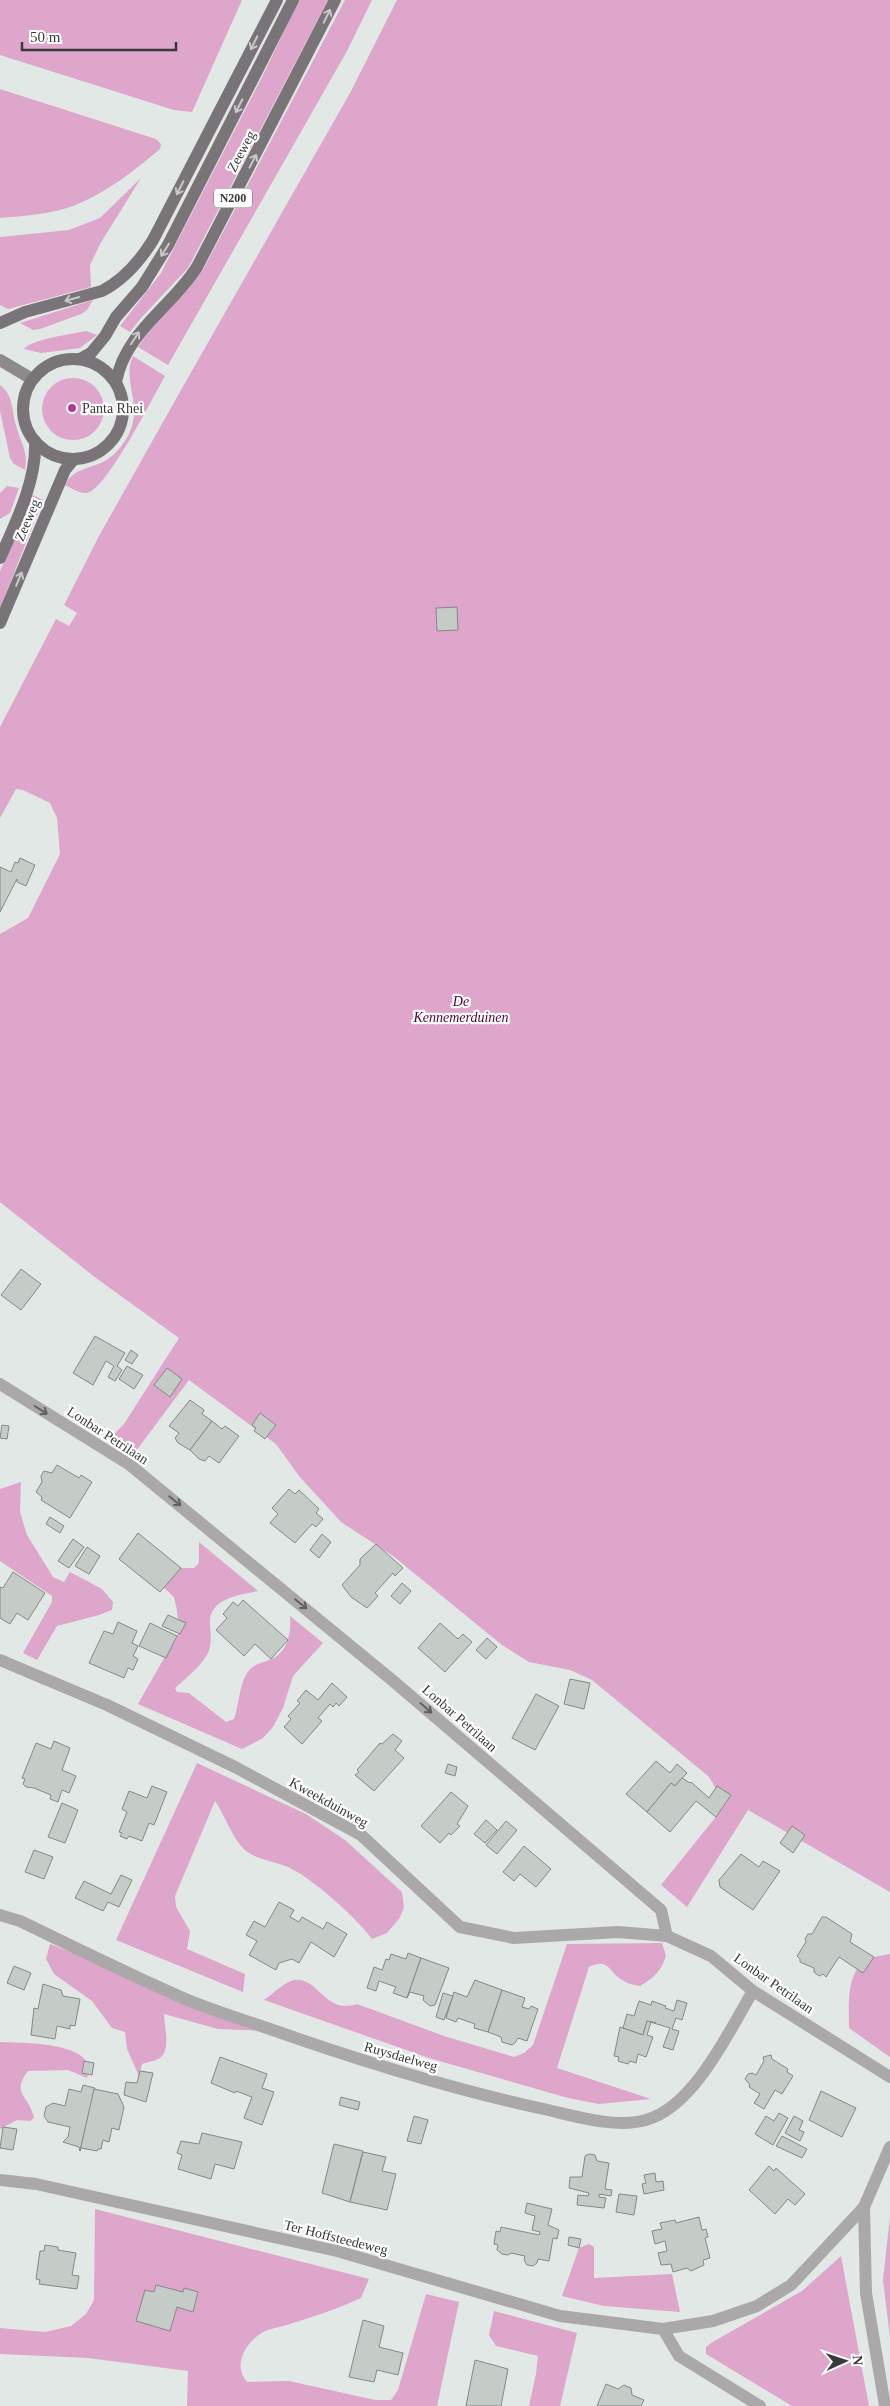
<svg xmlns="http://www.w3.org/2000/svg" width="890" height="2406" font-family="'Times New Roman',serif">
<rect width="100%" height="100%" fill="#e2e8e5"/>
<g fill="#dda6ca">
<polygon points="0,0 242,0 192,112 174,110 0,55"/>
<polygon points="299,0 328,0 188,268 141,318 130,332 120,326 161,273 262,77"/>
<path d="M345 0H372L347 51 168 365 138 347C157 318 185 298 204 268Z"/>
<path d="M397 0H890V1892L748 1810 687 1907 661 1885 719 1813C720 1797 717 1788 708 1776L592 1680 570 1670 529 1662 502 1645 393 1556 341 1522 299 1476 276 1444 189 1380 133 1455 110 1438 124 1424 179 1338 96 1278 0 1202V934L28 918 60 854 57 818 50 803 23 790 16 789 0 818V727L56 619 69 626 77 613 64 605 99 536 181 390 350 93Z"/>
<path d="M0 89 156 139 161 144 160 149C134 171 106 193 73 206 51 214 23 216 0 218Z"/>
<polygon points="141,178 100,244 90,265 91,287 8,309 0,305 0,237 69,230 100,218"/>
<polygon points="93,300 87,310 81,314 40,329 33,330 20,323"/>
<path d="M86 331 97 335 80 348 41 353 24 349C32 339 72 334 86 331Z"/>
<path d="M133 356 165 376C153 397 107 489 87 493 80 494 71 488 65 485 73 469 88 469 103 462 114 457 123 445 129 434 144 403 121 382 133 356Z"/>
<circle cx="73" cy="409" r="31"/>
<path d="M0 385C14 396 11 409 16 425 20 442 29 452 25 470L14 464 10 458 0 411Z"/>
<polygon points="7,486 19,488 10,513 0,519 0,493"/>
<polygon points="33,495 43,500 0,608 0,571"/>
<polygon points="21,1482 20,1512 27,1535 53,1577 64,1582 70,1572 102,1589 113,1602 112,1610 99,1615 57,1626 37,1660 23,1653 52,1602 52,1596 0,1561 0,1489"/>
<path d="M199 1542 258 1591C239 1595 208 1598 210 1625 211 1635 212 1646 207 1655 199 1668 186 1678 175 1688L177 1692 189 1693 226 1722 234 1719C239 1705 239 1686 247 1673 253 1663 264 1663 274 1658 289 1649 291 1631 290 1616L323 1643 293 1676 283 1708 273 1727 263 1738 242 1749 138 1704 179 1632 177 1610 174 1597 163 1587 177 1568H194L199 1563Z"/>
<path d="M197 1763 306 1814 345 1840 402 1892 404 1908 399 1919 387 1933 372 1939C356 1917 312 1878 288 1867 274 1861 257 1860 245 1850 234 1841 224 1814 215 1801L175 1896 176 1907 190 1931 187 1949 245 1974 243 1992 116 1940Z"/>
<path d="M662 1943 666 1956C661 1971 654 1978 640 1986 635 1985 628 1984 624 1981 608 1973 610 1957 589 1967L557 2068 651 2099 599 2104 568 2098 429 2058 264 2000C273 1994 284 1982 294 1980 318 1976 325 2015 357 2004L444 2036 514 2057 524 2053 533 2045 567 1944Z"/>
<path d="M50 1944 270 2031 218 2029 164 2014C164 2025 171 2048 161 2057 157 2061 147 2062 142 2064L139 2076 127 2049 125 2032 112 2028 92 2001 54 1974 46 1959Z"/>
<path d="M890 1954V2057L849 2028C849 2006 845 1968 871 1958 877 1956 884 1955 890 1954Z"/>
<path d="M0 2042C19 2043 102 2041 87 2078L68 2070 28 2071C10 2094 30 2096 34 2118L30 2121 17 2120 0 2129Z"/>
<path d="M95 2209 369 2279 361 2298C339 2308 316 2316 293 2323 283 2327 268 2328 260 2334 244 2345 233 2366 247 2382L289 2381 375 2400H391L398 2390 426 2294 459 2302 437 2406H187L188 2371 88 2358 0 2354V2328L45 2332 71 2326 86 2314 94 2300Z"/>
<polygon points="890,2217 890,2337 883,2280"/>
<polygon points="589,2244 594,2247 594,2278 672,2274 680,2312 604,2306 562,2296 579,2248"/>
<polygon points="841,2256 869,2406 792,2406 706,2354 706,2347 711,2343 802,2291"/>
<polygon points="494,2311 577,2333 560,2406 529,2406 536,2374 538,2356 496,2346 489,2335"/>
</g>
<g fill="#c5ccc8" stroke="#848986">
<polygon points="457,607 458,630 437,631 436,608"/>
<polygon points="20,858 35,865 26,886 17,882 17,879 0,912 0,867 11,872 15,862 18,863"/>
<polygon points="21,1269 41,1284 21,1310 1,1295"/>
<polygon points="95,1336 125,1353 117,1366 122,1370 115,1381 108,1377 114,1366 106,1361 93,1385 73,1373"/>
<polygon points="131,1350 138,1355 132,1364 125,1360"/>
<polygon points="127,1366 143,1375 134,1389 119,1379"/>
<polygon points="167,1368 182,1379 170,1397 154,1385"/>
<polygon points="190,1400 204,1410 202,1414 212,1421 190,1450 178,1443 175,1438 179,1433 169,1426"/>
<polygon points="260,1413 276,1425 265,1439 254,1431 256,1428 252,1425"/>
<polygon points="212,1421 222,1429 225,1426 239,1436 219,1463 209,1456 205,1461 199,1459 190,1450"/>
<polygon points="2,1425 9,1426 7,1439 0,1438"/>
<polygon points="57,1465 79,1478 81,1475 92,1482 70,1518 41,1500 42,1497 36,1492 42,1482 41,1476 44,1471 52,1473"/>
<polygon points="289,1489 295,1494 299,1490 319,1509 316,1513 323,1519 316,1527 312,1524 295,1543 270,1523 278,1514 272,1508"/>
<polygon points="50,1517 64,1526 60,1533 46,1524"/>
<polygon points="138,1533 181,1568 160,1592 119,1559"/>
<polygon points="322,1534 331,1542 319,1558 310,1550"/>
<polygon points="73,1539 84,1547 69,1568 58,1561"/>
<polygon points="376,1544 403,1568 395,1576 393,1573 375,1593 378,1596 367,1608 351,1597 342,1585 360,1565 360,1559"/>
<polygon points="87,1547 100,1556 89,1574 75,1566"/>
<polygon points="13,1572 45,1593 28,1620 17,1613 10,1624 0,1618 0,1587 3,1588"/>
<polygon points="402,1583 411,1591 400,1604 391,1596"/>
<polygon points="243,1600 288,1640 271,1659 255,1644 244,1656 216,1630 227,1618 223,1614 233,1602 238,1606"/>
<polygon points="168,1615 186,1623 180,1634 162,1626"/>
<polygon points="118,1622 137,1631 132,1643 138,1646 133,1656 138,1659 133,1670 128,1668 124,1678 89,1663 104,1631 113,1634"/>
<polygon points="150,1623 177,1636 166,1658 139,1646"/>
<polygon points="440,1623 458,1639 463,1634 472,1642 445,1672 418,1648"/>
<polygon points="487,1638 497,1647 486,1659 476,1650"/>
<polygon points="570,1679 590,1683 584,1709 564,1704"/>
<polygon points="332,1683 347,1697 339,1706 336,1703 333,1707 330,1704 318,1718 322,1721 302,1744 284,1727 291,1719 288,1716 300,1703 297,1701 306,1690 318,1700"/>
<polygon points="536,1694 559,1706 535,1750 512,1738"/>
<polygon points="393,1734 402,1741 395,1750 404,1758 374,1791 355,1775 359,1772 357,1770 380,1743 382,1744"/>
<polygon points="54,1741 70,1748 62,1770 76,1776 69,1793 62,1790 58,1802 50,1799 51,1795 34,1788 26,1787 23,1784 25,1779 22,1778 36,1743 51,1749"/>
<polygon points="656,1761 670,1773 677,1764 687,1773 675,1786 671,1783 647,1812 626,1794"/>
<polygon points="448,1764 457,1767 455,1776 445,1773"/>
<polygon points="682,1778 690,1783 691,1782 709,1798 717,1786 731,1795 716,1817 696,1801 670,1832 647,1812 671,1783 675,1786"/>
<polygon points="152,1786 167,1792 154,1825 149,1823 142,1841 129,1836 127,1839 120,1836 122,1833 119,1832 127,1812 122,1809 129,1791 147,1798"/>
<polygon points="451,1792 468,1806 457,1824 460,1826 451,1835 449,1833 440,1843 421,1826"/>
<polygon points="62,1803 78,1810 65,1843 48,1837"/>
<polygon points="486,1820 497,1830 485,1843 474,1834"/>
<polygon points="506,1821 517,1830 497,1854 486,1845"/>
<polygon points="792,1826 805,1835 793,1853 780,1843"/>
<polygon points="524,1846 551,1869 536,1887 520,1874 514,1881 503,1872"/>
<polygon points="34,1850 53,1857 44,1879 25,1872"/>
<polygon points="741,1854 759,1867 763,1861 780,1871 753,1910 720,1887 719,1880"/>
<polygon points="121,1875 132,1880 119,1907 108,1902 103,1911 75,1898 84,1881 111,1894"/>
<polygon points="279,1902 294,1910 290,1917 299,1922 302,1917 323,1929 327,1922 347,1934 334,1957 311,1942 299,1963 292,1959 279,1963 276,1970 249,1955 257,1941 246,1935 254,1921 265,1927"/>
<polygon points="822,1917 826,1917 852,1934 850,1942 874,1957 863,1973 839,1957 826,1977 823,1974 819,1976 814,1972 814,1968 800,1962 800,1959 797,1956 806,1942 805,1939 808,1934 812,1934"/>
<polygon points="408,1953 421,1958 407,1998 393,1993 396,1987 379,1981 376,1991 367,1988 374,1967 382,1970 386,1959 389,1960 391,1954 406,1959"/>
<polygon points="421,1958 449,1968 435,2005 430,2006 423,2000 424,1996 410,1992 407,1998"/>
<polygon points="14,1966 31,1973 24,1990 7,1983"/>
<polygon points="475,1980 502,1990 488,2032 474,2028 475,2024 458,2018 456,2022 446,2018 454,1992 467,1997"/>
<polygon points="43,1984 61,1990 63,1996 80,1999 75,2026 70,2025 70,2029 57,2026 55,2039 31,2035 34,2008 38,2009"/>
<polygon points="502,1990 525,1998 522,2007 529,2009 531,2006 538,2009 527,2041 518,2038 515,2043 512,2045 502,2042 501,2037 488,2032"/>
<polygon points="443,1993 453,1996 444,2020 436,2017"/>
<polygon points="677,2000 687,2003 682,2020 676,2018 672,2029 679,2031 673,2050 663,2047 670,2028 647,2021 643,2035 623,2028 627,2014 634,2016 639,2001 651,2005 652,2001 666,2006 665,2008 674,2011"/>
<polygon points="647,2021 656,2023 651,2022 647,2035 653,2037 646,2057 638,2054 636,2063 630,2061 628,2064 618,2061 619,2057 614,2056 620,2027 643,2035"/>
<polygon points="771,2055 772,2059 788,2069 787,2072 793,2076 782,2094 775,2090 764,2109 754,2103 760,2094 749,2087 750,2085 745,2079 748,2074 752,2073 756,2075 764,2061 763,2057"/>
<polygon points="220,2057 267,2074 262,2088 274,2092 262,2125 244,2118 252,2097 236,2091 235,2093 211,2083"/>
<polygon points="84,2061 94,2063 92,2075 82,2073"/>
<polygon points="140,2071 153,2073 146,2102 124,2095 126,2082 137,2083"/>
<polygon points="83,2085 95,2088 80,2151 79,2147 63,2142 68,2137 70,2127 48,2122 44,2116 46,2107 53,2103 65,2106 69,2089 81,2092"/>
<polygon points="94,2089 118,2094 124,2107 119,2130 112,2128 109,2142 103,2140 101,2149 98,2149 97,2151 81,2148 80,2151"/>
<polygon points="821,2091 856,2108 842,2137 809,2120"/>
<polygon points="341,2097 360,2102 358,2110 339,2105"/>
<polygon points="779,2113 788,2118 773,2145 755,2134 766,2116 774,2121"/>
<polygon points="414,2116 428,2120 421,2144 407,2141"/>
<polygon points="794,2116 803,2121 799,2130 804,2132 800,2141 785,2133"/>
<polygon points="3,2127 17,2129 13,2150 0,2148"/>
<polygon points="202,2133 242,2142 234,2169 215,2164 211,2179 178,2169 182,2155 177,2153 181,2141 199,2144"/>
<polygon points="782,2136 807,2149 802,2158 776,2146"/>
<polygon points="334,2144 363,2151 350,2202 322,2193"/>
<polygon points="363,2152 386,2157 382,2171 396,2174 387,2210 350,2202"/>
<polygon points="589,2154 595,2155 597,2161 609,2163 605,2189 612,2190 611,2196 599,2194 599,2197 606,2198 604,2208 577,2205 578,2195 588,2196 589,2193 569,2188 570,2177 582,2177 585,2156"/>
<polygon points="769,2166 774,2171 776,2168 805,2194 795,2205 788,2199 775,2214 749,2190"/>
<polygon points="655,2173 656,2182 663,2181 664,2190 644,2194 642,2184 646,2183 644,2175"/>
<polygon points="619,2194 637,2196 634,2215 616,2212"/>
<polygon points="527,2203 552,2209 548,2225 559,2230 557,2239 553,2238 549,2261 538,2259 537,2263 533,2266 527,2265 524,2260 525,2256 511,2253 508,2255 502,2254 497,2250 498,2245 494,2244 496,2231 500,2232 501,2227 539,2235 540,2232 532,2230 535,2216 525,2213"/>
<polygon points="699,2217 702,2230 706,2229 708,2237 705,2238 710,2258 703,2260 704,2265 691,2271 687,2268 673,2272 671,2264 661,2265 658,2253 667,2251 665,2241 655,2244 652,2231 662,2229 660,2223 675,2220 676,2223"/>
<polygon points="569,2237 581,2239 579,2248 568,2245"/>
<polygon points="45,2245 58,2247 58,2250 76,2253 72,2275 79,2276 77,2289 39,2284 40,2280 36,2279 40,2251 44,2251"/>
<polygon points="156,2285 183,2292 184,2288 198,2292 193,2312 177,2307 170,2331 136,2321 145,2290 154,2292"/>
<polygon points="363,2320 384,2326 379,2347 403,2353 398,2375 377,2370 374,2382 349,2377"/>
<polygon points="475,2360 508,2369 501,2406 466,2406"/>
<polygon points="606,2384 618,2389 624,2385 631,2388 632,2395 644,2400 641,2406 597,2406"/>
</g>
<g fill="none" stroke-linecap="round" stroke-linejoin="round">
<g stroke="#aba8aa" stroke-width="12">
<polyline points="0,1384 130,1465 392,1680 661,1910 667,1936"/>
<polyline points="0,1660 107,1705 235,1767 361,1835 460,1927 514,1938 618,1932 667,1936 711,1956 753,1991 890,2077"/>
<path d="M0 1915 20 1921C74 1947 128 1974 183 1998 211 2010 241 2019 270 2029 358 2060 448 2088 539 2108 572 2115 613 2129 646 2120 694 2107 729 2031 753 1991"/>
<polyline points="0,2180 36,2184 337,2251 560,2316 663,2329 713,2321 757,2306 791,2285 864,2207 890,2147"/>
<polyline points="864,2207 866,2293 885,2406"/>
<polyline points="663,2329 679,2356 760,2406"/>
</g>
<polyline stroke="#8e8a8c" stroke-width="12" points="0,360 32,379"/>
<g stroke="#797477" stroke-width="12">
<path d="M0 323 25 312 102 291C125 279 140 261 153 240L277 0"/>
<polyline points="80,359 91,353 105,336 116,317 142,287 168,245 293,0"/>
<circle cx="73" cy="409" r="50"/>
<path d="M116 382C125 332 172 307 197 267L335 0"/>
<path d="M0 558C16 522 37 480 35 441"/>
<polyline points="0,623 65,470 74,459"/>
</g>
</g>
<defs><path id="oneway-shaft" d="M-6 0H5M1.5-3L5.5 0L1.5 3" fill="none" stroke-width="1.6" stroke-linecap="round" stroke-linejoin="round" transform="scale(1.25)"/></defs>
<g stroke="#c9c7c9">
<use href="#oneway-shaft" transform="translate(327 16) rotate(-64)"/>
<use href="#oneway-shaft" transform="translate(254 43) rotate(116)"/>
<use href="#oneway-shaft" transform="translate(239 106) rotate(117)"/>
<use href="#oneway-shaft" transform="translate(253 161) rotate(-62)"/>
<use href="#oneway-shaft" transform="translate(180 188) rotate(117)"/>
<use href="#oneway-shaft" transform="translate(165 250) rotate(122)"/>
<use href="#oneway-shaft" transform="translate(72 299) rotate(164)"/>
<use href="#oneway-shaft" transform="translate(135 338) rotate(-57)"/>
<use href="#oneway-shaft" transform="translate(19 579) rotate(-67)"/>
</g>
<g stroke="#606061">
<use href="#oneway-shaft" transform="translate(41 1410) rotate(32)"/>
<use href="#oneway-shaft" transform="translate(175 1501) rotate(39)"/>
<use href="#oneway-shaft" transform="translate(301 1604) rotate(39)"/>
<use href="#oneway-shaft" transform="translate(426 1708) rotate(41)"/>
</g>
<circle fill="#b03b92" stroke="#fff" stroke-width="2" cx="72" cy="408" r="5"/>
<g text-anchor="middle" stroke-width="4.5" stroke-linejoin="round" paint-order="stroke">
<rect fill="#fff" stroke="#747574" stroke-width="1" x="214" y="188.5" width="38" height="19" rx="4"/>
<g font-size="12" font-weight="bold" fill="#383a39">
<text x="233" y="202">N200</text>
</g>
<g font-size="14" fill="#383a39" stroke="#fff">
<text transform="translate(241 151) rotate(-62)" y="5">Zeeweg</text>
<text transform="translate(27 520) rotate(-67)" y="5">Zeeweg</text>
<text transform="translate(108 1435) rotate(33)" y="5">Lonbar Petrilaan</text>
<text transform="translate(460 1718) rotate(41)" y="5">Lonbar Petrilaan</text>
<text transform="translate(329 1802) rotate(29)" y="5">Kweekduinweg</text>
<text transform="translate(774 1983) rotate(35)" y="5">Lonbar Petrilaan</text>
<text transform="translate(401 2056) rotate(16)" y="5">Ruysdaelweg</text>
<text transform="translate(336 2237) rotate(14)" y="5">Ter Hoffsteedeweg</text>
</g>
<g font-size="14" fill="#383a39" stroke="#fff" text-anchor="start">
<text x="82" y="413">Panta Rhei</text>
</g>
<g font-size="14" font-style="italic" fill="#4e003d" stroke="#fff">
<text x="461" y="1006">De<tspan x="461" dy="16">Kennemerduinen</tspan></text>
</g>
</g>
<g transform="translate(845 2361) rotate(87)" stroke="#ffffff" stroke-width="4" paint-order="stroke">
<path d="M0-4L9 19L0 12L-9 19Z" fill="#383a39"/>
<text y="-8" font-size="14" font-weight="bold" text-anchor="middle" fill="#383a39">N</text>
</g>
<path d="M22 42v8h154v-8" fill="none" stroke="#383a39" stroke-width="2.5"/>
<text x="30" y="42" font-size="15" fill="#383a39" stroke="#ffffff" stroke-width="4" paint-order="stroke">50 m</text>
</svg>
